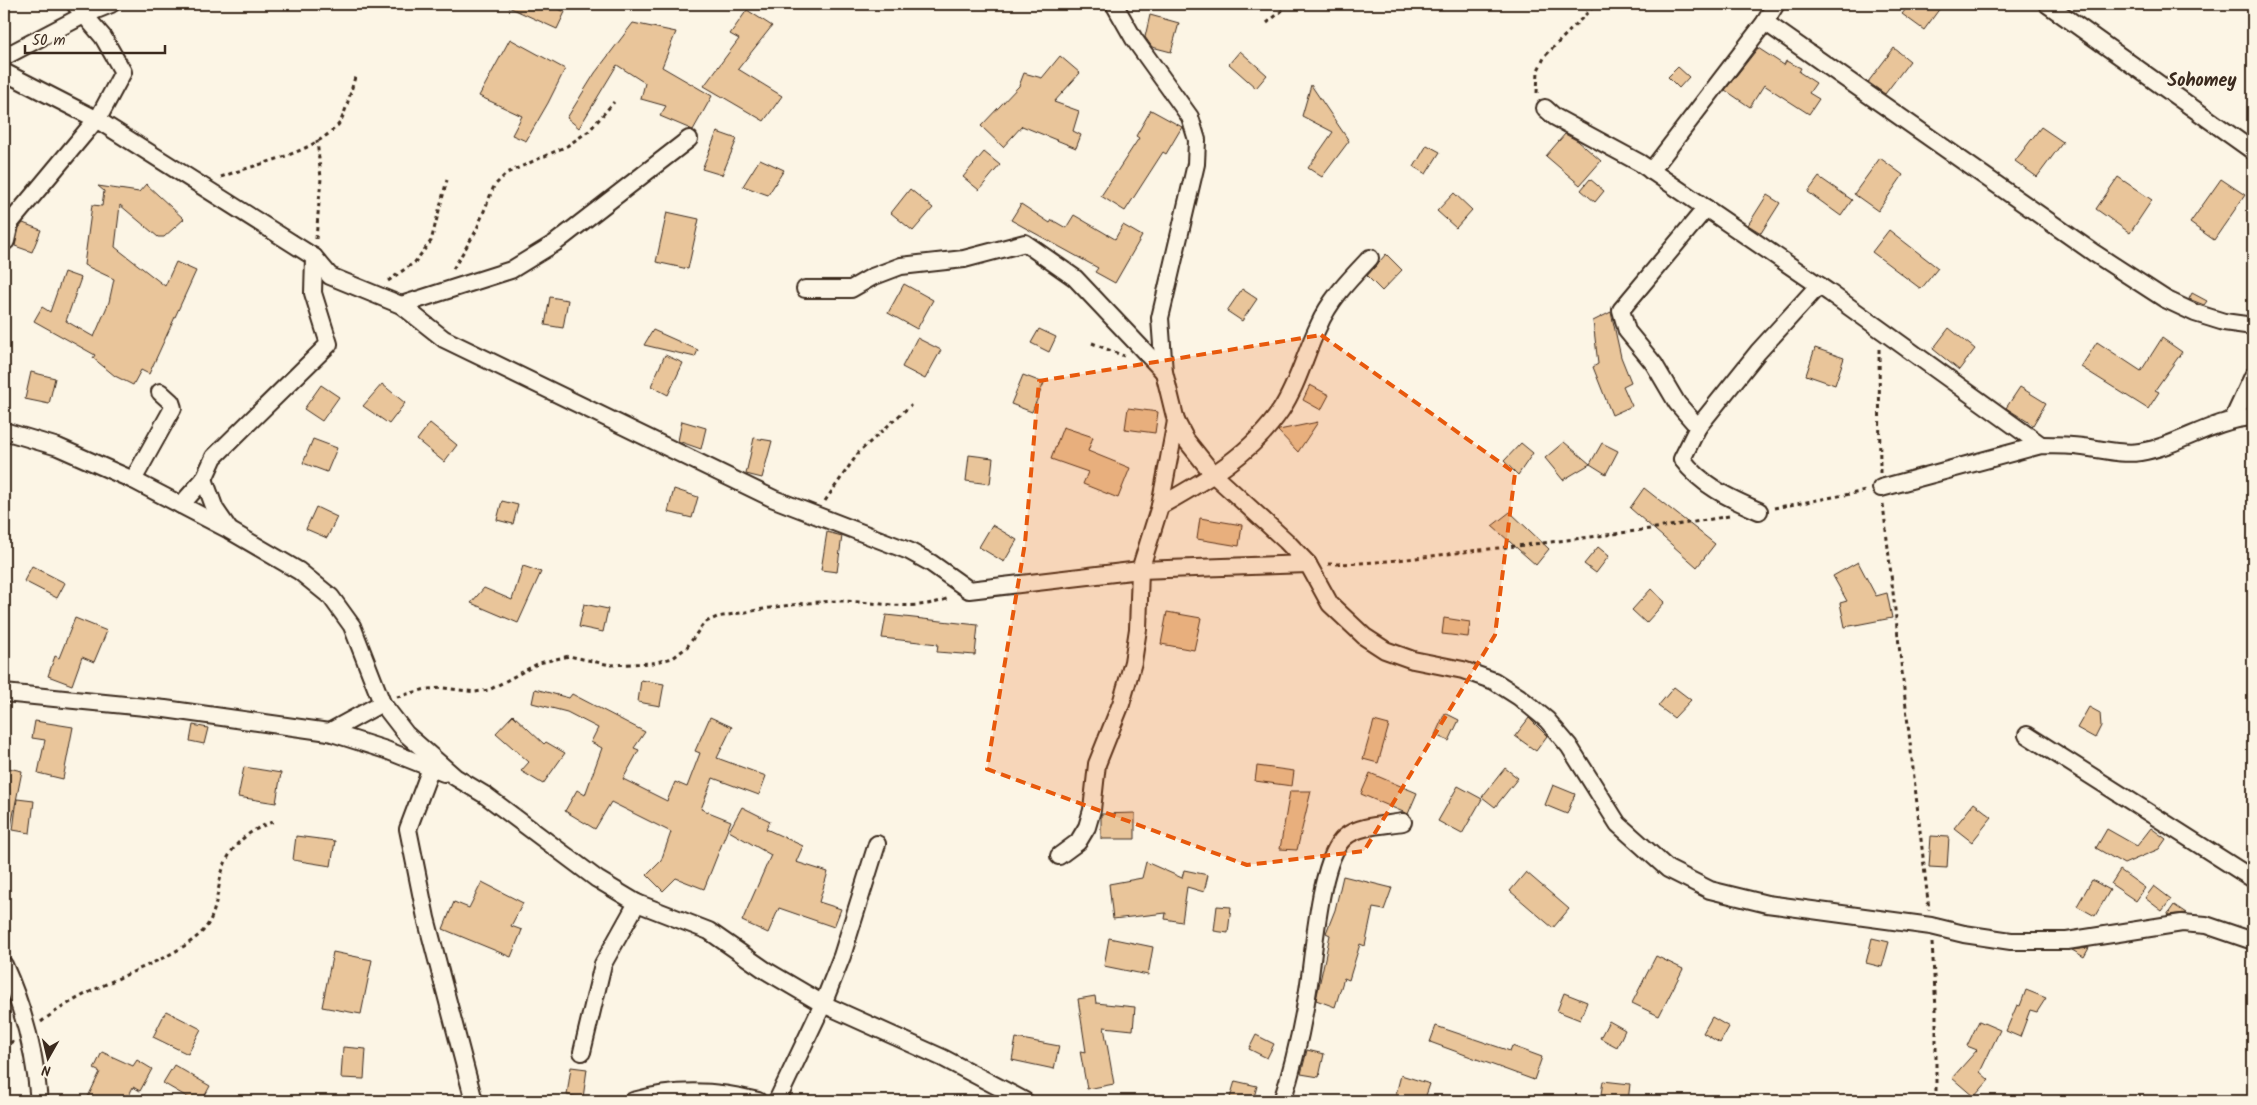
<svg xmlns="http://www.w3.org/2000/svg" width="2257" height="1105" font-family="Kalam,sans-serif">
<rect width="100%" height="100%" fill="#fcf5e5"/>
<filter id="ink" filterUnits="userSpaceOnUse"><feTurbulence type="fractalNoise" baseFrequency=".02" numOctaves="2"/><feDisplacementMap in="SourceGraphic" scale="10" xChannelSelector="R" yChannelSelector="G"/><feConvolveMatrix kernelMatrix="1 2 1 2 8 2 1 2 1" color-interpolation-filters="sRGB"/></filter>
<g filter="url(#ink)">
<g fill="#e9c59a" stroke="#3b2a1e">
<polygon points="502,4 548,4 565,12 557,29"/>
<polygon points="1910,4 1943,4 1924,30 1902,14"/>
<polygon points="747,10 772,26 738,69 782,96 764,121 704,86 739,39 730,34"/>
<polygon points="1150,15 1179,23 1171,52 1152,47 1145,37"/>
<polygon points="633,23 676,32 662,67 712,96 693,130 660,116 666,106 641,99 645,83 617,65 579,128 567,118 595,73"/>
<polygon points="510,39 565,69 548,103 526,141 512,135 522,116 479,96"/>
<polygon points="1758,48 1784,65 1786,61 1801,68 1799,72 1816,83 1809,93 1819,99 1809,114 1764,85 1750,107 1725,90"/>
<polygon points="1894,48 1910,61 1885,94 1868,82"/>
<polygon points="1240,51 1267,75 1256,88 1229,64"/>
<polygon points="1060,56 1080,73 1054,102 1079,111 1073,131 1081,135 1076,148 1022,126 1003,147 981,126 1019,86 1024,73 1042,78"/>
<polygon points="1678,67 1689,77 1679,88 1668,77"/>
<polygon points="1311,85 1349,141 1322,177 1308,168 1333,132 1302,116"/>
<polygon points="1151,110 1182,127 1166,154 1163,152 1125,211 1101,196 1139,138 1136,136"/>
<polygon points="2041,127 2063,142 2037,177 2015,161"/>
<polygon points="717,132 737,139 722,175 702,169"/>
<polygon points="1565,134 1578,141 1601,161 1580,185 1546,156"/>
<polygon points="1427,145 1440,152 1426,174 1414,167"/>
<polygon points="984,152 1000,165 979,190 963,177"/>
<polygon points="1880,158 1903,175 1878,211 1854,194"/>
<polygon points="760,159 784,170 768,195 743,186"/>
<polygon points="1819,177 1852,200 1841,216 1808,192"/>
<polygon points="2118,177 2152,200 2130,233 2096,209"/>
<polygon points="1590,179 1604,191 1595,202 1581,190"/>
<polygon points="2221,179 2245,195 2214,240 2190,223"/>
<polygon points="146,184 184,219 164,237 158,237 120,205 115,247 165,286 176,262 196,271 149,374 141,370 133,385 115,376 93,358 95,355 34,321 42,307 50,312 64,272 81,278 66,321 94,337 109,302 114,279 84,265 92,205 102,206 104,191 98,186 139,192"/>
<polygon points="910,189 933,208 913,231 891,213"/>
<polygon points="1454,193 1472,210 1456,228 1437,211"/>
<polygon points="1767,195 1780,203 1761,233 1748,225"/>
<polygon points="1021,204 1050,223 1052,220 1066,228 1074,215 1115,239 1123,225 1142,236 1115,283 1095,272 1098,268 1011,220"/>
<polygon points="667,212 699,219 688,269 656,262"/>
<polygon points="23,223 41,230 32,252 15,246 19,228"/>
<polygon points="1889,230 1938,268 1921,289 1872,252"/>
<polygon points="1386,254 1402,270 1382,291 1367,276"/>
<polygon points="904,284 933,300 917,329 888,313"/>
<polygon points="1242,289 1257,299 1242,321 1227,311"/>
<polygon points="2192,293 2207,301 2204,305 2189,299"/>
<polygon points="550,297 568,300 563,328 545,325"/>
<polygon points="1611,312 1621,357 1631,382 1623,386 1632,406 1612,415 1593,367 1598,364 1593,321"/>
<polygon points="1949,328 1975,349 1959,370 1933,349"/>
<polygon points="1039,329 1056,337 1049,352 1031,343"/>
<polygon points="653,330 698,350 695,357 644,345"/>
<polygon points="917,338 941,350 925,379 902,367"/>
<polygon points="2162,338 2182,352 2155,390 2159,392 2148,409 2081,367 2097,342 2141,371"/>
<polygon points="1815,348 1844,358 1835,385 1806,375"/>
<polygon points="665,355 683,363 668,395 651,386"/>
<polygon points="31,372 55,378 49,404 25,399"/>
<polygon points="1023,375 1044,383 1032,412 1011,404"/>
<polygon points="382,384 405,403 389,424 363,406"/>
<polygon points="321,385 339,397 322,421 304,409"/>
<polygon points="1310,385 1329,395 1321,410 1303,400"/>
<polygon points="2020,387 2046,403 2033,425 2006,408"/>
<polygon points="1128,408 1158,412 1155,433 1125,429"/>
<polygon points="682,421 706,428 701,449 678,441"/>
<polygon points="1318,422 1298,452 1278,431 1279,430"/>
<polygon points="430,423 457,445 444,462 417,440"/>
<polygon points="1063,427 1093,437 1088,451 1130,468 1118,498 1083,484 1088,472 1051,459"/>
<polygon points="754,438 772,441 762,478 746,474"/>
<polygon points="313,439 337,448 327,472 303,463"/>
<polygon points="1564,442 1590,464 1563,480 1545,458"/>
<polygon points="1521,443 1533,453 1518,475 1504,461"/>
<polygon points="1602,443 1618,451 1606,474 1590,464"/>
<polygon points="969,455 993,458 990,484 966,481"/>
<polygon points="1644,488 1715,544 1697,567 1630,508"/>
<polygon points="674,489 698,497 692,518 668,512"/>
<polygon points="502,501 518,505 513,524 497,520"/>
<polygon points="316,507 337,517 327,538 306,529"/>
<polygon points="1510,512 1549,549 1536,565 1492,526"/>
<polygon points="1200,518 1242,525 1239,546 1197,539"/>
<polygon points="992,525 1017,540 1004,562 979,547"/>
<polygon points="827,532 842,536 837,572 821,570"/>
<polygon points="1598,547 1609,556 1596,573 1584,564"/>
<polygon points="1858,562 1876,596 1887,593 1892,618 1845,627 1840,603 1847,601 1833,576"/>
<polygon points="32,566 65,583 57,598 24,581"/>
<polygon points="523,566 541,572 518,623 471,603 484,588 512,600"/>
<polygon points="1651,589 1665,602 1646,623 1632,610"/>
<polygon points="584,604 608,609 603,632 579,627"/>
<polygon points="1167,612 1201,618 1194,650 1161,644"/>
<polygon points="886,615 978,625 975,655 937,652 938,644 882,638"/>
<polygon points="75,618 107,631 94,662 82,657 72,685 48,676 55,656 59,658"/>
<polygon points="1444,618 1470,622 1468,637 1442,634"/>
<polygon points="641,680 664,684 660,706 638,702"/>
<polygon points="1674,687 1691,700 1674,718 1658,706"/>
<polygon points="535,689 569,698 572,694 645,732 634,748 639,750 623,779 667,801 675,782 687,787 700,753 695,751 710,717 732,727 717,758 766,776 759,795 713,778 701,809 731,821 704,889 676,878 663,891 647,875 661,861 671,832 611,802 595,829 565,811 577,790 585,795 602,748 591,742 598,728 567,712 532,703"/>
<polygon points="2089,707 2100,713 2101,726 2095,738 2077,728"/>
<polygon points="1445,713 1459,720 1449,741 1435,735"/>
<polygon points="513,715 544,744 546,742 565,753 543,784 521,771 529,762 496,733"/>
<polygon points="1529,718 1547,736 1536,751 1515,736"/>
<polygon points="35,721 73,727 63,779 38,773 45,740 32,738"/>
<polygon points="1374,721 1389,725 1378,763 1363,759"/>
<polygon points="193,725 208,728 204,744 190,741"/>
<polygon points="1257,766 1294,771 1292,786 1255,781"/>
<polygon points="4,767 22,771 11,826 4,825"/>
<polygon points="244,767 281,773 276,803 238,797"/>
<polygon points="1505,768 1518,778 1495,807 1482,797"/>
<polygon points="1370,773 1417,793 1408,814 1361,794"/>
<polygon points="1553,785 1575,794 1567,814 1545,805"/>
<polygon points="1458,786 1482,799 1462,834 1438,821"/>
<polygon points="1290,791 1311,791 1297,850 1280,849"/>
<polygon points="17,799 34,801 30,833 13,830"/>
<polygon points="1974,803 1992,817 1972,842 1954,828"/>
<polygon points="742,807 770,821 766,829 803,846 796,862 828,872 819,902 841,909 834,927 779,908 768,933 742,921 771,855 729,831"/>
<polygon points="1135,813 1135,839 1101,839 1101,814"/>
<polygon points="2151,828 2166,839 2159,849 2124,864 2096,848 2107,829 2137,846"/>
<polygon points="296,836 335,841 331,866 293,860"/>
<polygon points="1931,836 1949,837 1947,868 1929,867"/>
<polygon points="1146,862 1182,878 1184,870 1208,875 1204,892 1187,887 1182,922 1165,919 1166,913 1113,919 1109,884 1142,878"/>
<polygon points="2120,870 2145,888 2136,901 2111,884"/>
<polygon points="1526,872 1569,909 1553,928 1510,891"/>
<polygon points="1343,876 1392,888 1384,910 1373,908 1365,946 1360,944 1349,980 1344,978 1335,1007 1316,1000 1330,935 1326,933 1335,910"/>
<polygon points="2092,880 2110,890 2095,916 2077,906"/>
<polygon points="482,882 523,903 511,926 522,930 511,957 443,929 454,902 469,908"/>
<polygon points="2154,886 2171,899 2162,911 2145,898"/>
<polygon points="2174,905 2186,913 2167,915"/>
<polygon points="1217,906 1231,907 1228,933 1214,931"/>
<polygon points="1109,938 1153,947 1148,975 1104,966"/>
<polygon points="1872,938 1889,942 1882,967 1866,963"/>
<polygon points="2089,948 2084,957 2072,950"/>
<polygon points="333,952 372,960 361,1014 322,1007"/>
<polygon points="1656,956 1683,969 1659,1016 1632,1003"/>
<polygon points="2026,990 2046,998 2037,1012 2030,1010 2020,1037 2006,1031 2017,1005 2020,1006"/>
<polygon points="1564,993 1587,1002 1580,1020 1557,1011"/>
<polygon points="1095,996 1096,1003 1135,1007 1133,1030 1104,1027 1114,1084 1087,1089 1080,1051 1086,1052 1078,999"/>
<polygon points="166,1011 201,1029 188,1054 153,1037"/>
<polygon points="1712,1017 1729,1027 1720,1043 1703,1033"/>
<polygon points="1609,1021 1625,1030 1617,1047 1600,1038"/>
<polygon points="1979,1021 2000,1030 1980,1072 1989,1080 1974,1097 1952,1078 1977,1050 1967,1046"/>
<polygon points="1436,1026 1510,1051 1512,1046 1542,1057 1534,1080 1430,1042"/>
<polygon points="1256,1035 1274,1044 1267,1058 1249,1049"/>
<polygon points="1016,1038 1059,1046 1054,1069 1012,1060"/>
<polygon points="343,1047 366,1049 364,1079 341,1078"/>
<polygon points="1307,1050 1324,1054 1319,1077 1301,1074"/>
<polygon points="102,1052 133,1066 137,1060 152,1069 140,1091 133,1087 126,1101 86,1101 100,1072 94,1069"/>
<polygon points="174,1065 210,1086 202,1101 194,1101 163,1083"/>
<polygon points="571,1067 587,1069 583,1098 567,1095"/>
<polygon points="1401,1075 1430,1084 1424,1101 1395,1098"/>
<polygon points="1235,1081 1257,1086 1253,1101 1229,1101"/>
<polygon points="1603,1081 1630,1084 1628,1101 1600,1101"/>
</g>
<g fill="none" stroke-linecap="round" stroke-linejoin="round">
<defs>
<g id="minor">
<polyline points="1114,4 1134,39 1190,117 1197,140 1196,164 1160,318 1164,372 1176,421 1186,440 1213,474 1286,541 1308,564 1330,604 1365,637 1385,650 1413,660 1463,670 1494,681 1519,697 1547,720 1569,746 1618,824 1668,869 1710,890 1767,904 1931,926 1964,934 2011,941 2067,941 2182,923 2206,925 2253,941"/>
<polyline points="2047,4 2253,151"/>
<polyline points="1765,22 2094,253 2165,299 2195,313 2224,322 2253,326"/>
<polyline points="4,57 84,15 111,4"/>
<polyline points="4,72 96,119 314,257 330,276 401,305 444,339 774,499 909,551 931,563 969,590 1140,570 1308,564"/>
<polyline points="1545,108 1555,117 1640,163 1830,293 2041,445"/>
<polyline points="1651,171 1765,22 1776,4"/>
<path d="M1706 208 1621 310 1627 331 1654 364 1677 403 1698 427 1682 459C1702 486 1729 498 1759 511"/>
<polyline points="6,241 10,223 100,115 123,72 103,37 75,4"/>
<polyline points="805,289 851,289 872,277 901,266 964,259 1025,243 1075,278 1164,372"/>
<polyline points="401,305 511,270 555,243 689,139"/>
<polyline points="2233,419 2253,376"/>
<polyline points="1698,427 1758,352 1819,285"/>
<polyline points="4,431 58,447 133,480 229,530 299,571 331,597 352,626 382,703 406,734 455,777 485,795 597,879 637,903 709,931 765,970 823,1004 943,1058 1025,1101"/>
<polyline points="204,479 215,509 228,528"/>
<polyline points="133,480 173,408 171,402 160,392"/>
<path d="M1881 488 2041 445C2055 445 2069 445 2083 447 2102 449 2121 455 2140 452 2179 446 2211 420 2253 417"/>
<polyline points="181,505 204,479 214,457 329,344 313,293 314,257"/>
<path d="M1160 506C1206 480 1251 455 1281 410 1298 384 1305 354 1318 327 1330 299 1350 279 1370 258"/>
<polyline points="4,693 165,709 329,732 386,750 444,773"/>
<polyline points="329,732 382,703"/>
<polyline points="2027,735 2253,879"/>
<polyline points="431,768 408,829 426,918 474,1101"/>
<polyline points="1059,856 1078,842 1087,827 1092,810 1097,764 1121,704 1133,662 1138,629 1140,570 1160,506 1176,421"/>
<path d="M4 965C24 1009 35 1053 39 1101"/>
<polyline points="582,1052 603,964 637,903"/>
<path d="M633 1101C673 1089 717 1090 758 1101"/>
<polyline points="777,1101 823,1004 842,956 877,844"/>
<path d="M1282 1101C1294 1065 1302 1028 1308 990 1314 956 1319 859 1345 837 1359 825 1386 825 1403 822"/>
</g>
</defs>
<use href="#minor" stroke="#3b2a1e" stroke-width="20"/>
<g stroke="#3b2a1e" stroke-width="3" stroke-dasharray="4 4" stroke-linecap="butt">
<polyline points="1267,23 1290,4"/>
<polyline points="1537,93 1538,70 1545,56 1596,4"/>
<path d="M221 177C258 163 310 155 338 125 345 117 352 86 356 74"/>
<polyline points="316,239 321,178 317,140"/>
<polyline points="453,269 476,231 494,186 507,173 567,146 589,131 614,102"/>
<polyline points="388,281 415,262 431,241 447,180"/>
<polyline points="1092,343 1124,356"/>
<polyline points="1879,349 1880,473"/>
<polyline points="825,501 859,452 911,405"/>
<polyline points="1883,504 1929,910"/>
<polyline points="1774,508 1866,491"/>
<path d="M1328 564C1379 564 1430 556 1480 550 1563 541 1646 531 1729 516"/>
<path d="M397 697 426 689 443 688 475 692 489 690 539 663 569 656 610 665 652 663 673 658 687 647 704 623 717 617C758 610 799 602 839 601 878 601 912 613 949 598"/>
<polyline points="1932,943 1936,1009 1936,1101"/>
<path d="M41 1022C73 997 111 982 148 965 167 956 187 947 203 931 214 919 216 902 219 886 224 851 243 832 275 821"/>
<polyline points="4,1048 13,1041"/>
</g>
<use href="#minor" stroke="#fcf5e5" stroke-width="16"/>
</g>
</g>
<path fill="#e8590c" fill-opacity="0.2" stroke="#e8590c" stroke-width="4" stroke-dasharray="10 6" stroke-linejoin="round" d="M1321 335 1515 473 1495 635 1364 851 1247 865 987 769 1025 543 1039 381Z"/>
<g text-anchor="middle" stroke-width="4" stroke-linejoin="round" paint-order="stroke">
<g font-size="18" font-weight="bold" fill="#3b2a1e" stroke="#fcf5e5">
<text x="2202" y="86">Sohomey</text>
</g>
</g>
<rect width="2257" height="1105" fill="none" stroke="#fcf5e5" stroke-width="20"/>
<rect x="10" y="10" width="2237" height="1085" fill="none" stroke="#3b2a1e" stroke-width="2" filter="url(#ink)"/>
<g transform="translate(48 1058) rotate(188)" stroke="#fcf5e5" stroke-width="4" paint-order="stroke">
<path d="M0-4L9 19L0 12L-9 19Z" fill="#3b2a1e"/>
<text y="-8" font-size="14" font-weight="bold" text-anchor="middle" fill="#3b2a1e">N</text>
</g>
<path d="M25 45v8h140v-8" fill="none" stroke="#3b2a1e" stroke-width="2.5"/>
<text x="32" y="45" font-size="15" fill="#3b2a1e" stroke="#fcf5e5" stroke-width="4" paint-order="stroke">50 m</text>
</svg>
